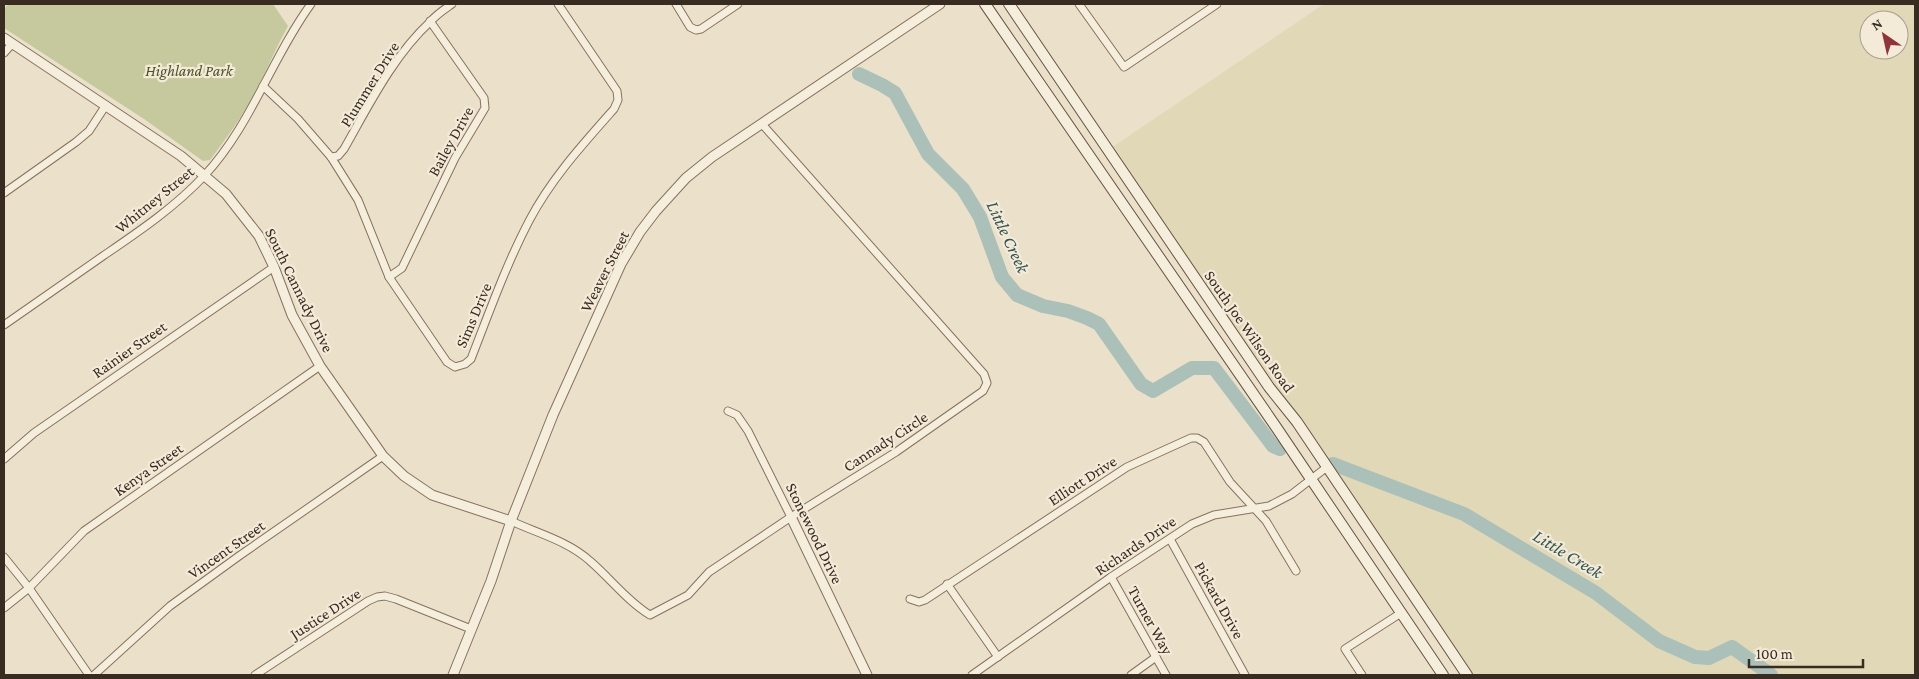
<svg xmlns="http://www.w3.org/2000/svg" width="1919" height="679" font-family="'Crimson Pro',serif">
<rect width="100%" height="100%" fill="#ebe0c9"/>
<path fill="#e0d8b7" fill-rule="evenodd" d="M1324 4H1915V675H1470L1344 484 1108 150ZM1869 20H1899V50H1869Z"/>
<path fill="#c6c99e" d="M8 4H273L288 26C276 47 268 68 257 89 244 115 227 137 210 160L203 161 144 119 4 28V9Z"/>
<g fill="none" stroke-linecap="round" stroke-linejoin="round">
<g stroke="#aac0b8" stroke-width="14">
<polyline points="859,74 882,85 895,93 928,154 963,189 980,217 1002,277 1017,295 1043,306 1068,311 1087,318 1099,324 1141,384 1153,391 1192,368 1214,368 1273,446 1280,449"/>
<polyline points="1333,464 1464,514 1596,593 1659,641 1695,657 1709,658 1732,647 1771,675"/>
</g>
<defs>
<g id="minor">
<polyline points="676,4 690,27 696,30 701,29 738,4"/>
<polyline points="1079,4 1124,67 1217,4"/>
<polyline points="4,53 12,44"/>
<path d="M263 86 298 119 331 157 358 200 389 277 447 362 455 367 465 364 471 359C489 313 506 265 529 221 551 179 583 144 614 109L618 100 617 91 558 4"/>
<path d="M331 157 338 156 344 149C369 105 393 56 431 21 437 14 445 9 452 4"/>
<polyline points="4,193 76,142 89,131 106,105"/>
<polyline points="389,277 402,268 455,158 485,108 484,98 430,21"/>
<path d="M4 325C37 302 70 279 103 256 138 232 174 208 204 176 251 126 271 59 311 4"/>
<polyline points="728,411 737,415 748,431 791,517"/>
<polyline points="4,459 34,433 274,267"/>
<path d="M511 521C537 533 568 541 590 561 610 578 627 601 650 615L688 595 709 572 791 517 896 452 983 391 987 383 984 374 762 124"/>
<polyline points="1170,539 1245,675"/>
<polyline points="4,557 29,588 89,675"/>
<polyline points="1111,577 1166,675"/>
<polyline points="947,584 998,657"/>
<polyline points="910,599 919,602 925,600 1127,467 1191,438 1197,438 1204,442 1230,482 1266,521 1296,571"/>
<polyline points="4,608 29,588 84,531 320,366"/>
<polyline points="94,675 170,606 239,556 383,456"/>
<polyline points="255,675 368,601 377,597 385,596 396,599 471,629"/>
<polyline points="972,675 1111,577 1192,524 1214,515 1269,506 1292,494 1327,467"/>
<polyline points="1131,675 1156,657"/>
<polyline points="1362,675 1345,649 1401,613"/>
</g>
<g id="tertiary">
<polyline points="4,38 181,156 226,194 259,236 274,267 292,315 320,366 383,456 404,476 432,495 511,521"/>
<polyline points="791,517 867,675"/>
<polyline points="453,675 491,581 511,521 553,415 621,264 640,232 656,211 686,178 712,157 940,4"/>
</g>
<g id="secondary">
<polyline points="985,4 1276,427 1443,675"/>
<polyline points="1009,4 1269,387 1297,422 1467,675"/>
</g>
</defs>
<use href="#minor" stroke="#86725f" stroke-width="9"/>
<use href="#tertiary" stroke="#86725f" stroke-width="11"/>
<use href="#secondary" stroke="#685442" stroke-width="12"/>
<use href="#minor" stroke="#f6eedc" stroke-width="7"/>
<use href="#tertiary" stroke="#f6eedc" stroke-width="9"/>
<use href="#secondary" stroke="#f6eedc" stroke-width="10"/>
</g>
<g text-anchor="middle" stroke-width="4.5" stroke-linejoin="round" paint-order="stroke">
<g font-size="16" font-style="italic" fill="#4a532a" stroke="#f3ead8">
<text x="189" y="76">Highland Park</text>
</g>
<g font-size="16" fill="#382c22" stroke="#f3ead8">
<text transform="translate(369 84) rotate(-58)" y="6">Plummer Drive</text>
<text transform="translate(450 141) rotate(-61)" y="6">Bailey Drive</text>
<text transform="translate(154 199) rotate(-39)" y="6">Whitney Street</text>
<text transform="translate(604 271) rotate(-63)" y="6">Weaver Street</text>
<text transform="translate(300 290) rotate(64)" y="6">South Cannady Drive</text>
<text transform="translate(473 315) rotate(-67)" y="6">Sims Drive</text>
<text transform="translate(1250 331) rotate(55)" y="6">South Joe Wilson Road</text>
<text transform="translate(129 349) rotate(-35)" y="6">Rainier Street</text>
<text transform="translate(885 441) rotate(-33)" y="6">Cannady Circle</text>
<text transform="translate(148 469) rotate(-35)" y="6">Kenya Street</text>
<text transform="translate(1082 480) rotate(-33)" y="6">Elliott Drive</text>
<text transform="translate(815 533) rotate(64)" y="6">Stonewood Drive</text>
<text transform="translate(1135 545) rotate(-34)" y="6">Richards Drive</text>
<text transform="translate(226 549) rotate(-35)" y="6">Vincent Street</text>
<text transform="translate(1220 600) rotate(61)" y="6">Pickard Drive</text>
<text transform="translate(325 613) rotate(-33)" y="6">Justice Drive</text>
<text transform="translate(1151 620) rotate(61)" y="6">Turner Way</text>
</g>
<g font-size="18" font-style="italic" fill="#325653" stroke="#f3ead8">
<text transform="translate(1008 237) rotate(65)" y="6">Little Creek</text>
<text transform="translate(1568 554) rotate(31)" y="6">Little Creek</text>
</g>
</g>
<rect width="1919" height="679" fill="none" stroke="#382c22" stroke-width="10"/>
<g transform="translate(1884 35) rotate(326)"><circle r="24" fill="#f3ead8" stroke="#a89e8f"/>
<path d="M0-4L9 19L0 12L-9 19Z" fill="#903439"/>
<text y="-8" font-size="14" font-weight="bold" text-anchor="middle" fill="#382c22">N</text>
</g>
<path d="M1749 659v8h114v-8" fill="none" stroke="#382c22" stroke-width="2.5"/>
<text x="1756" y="659" font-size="15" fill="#382c22" stroke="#f3ead8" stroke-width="4" paint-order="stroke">100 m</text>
</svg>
